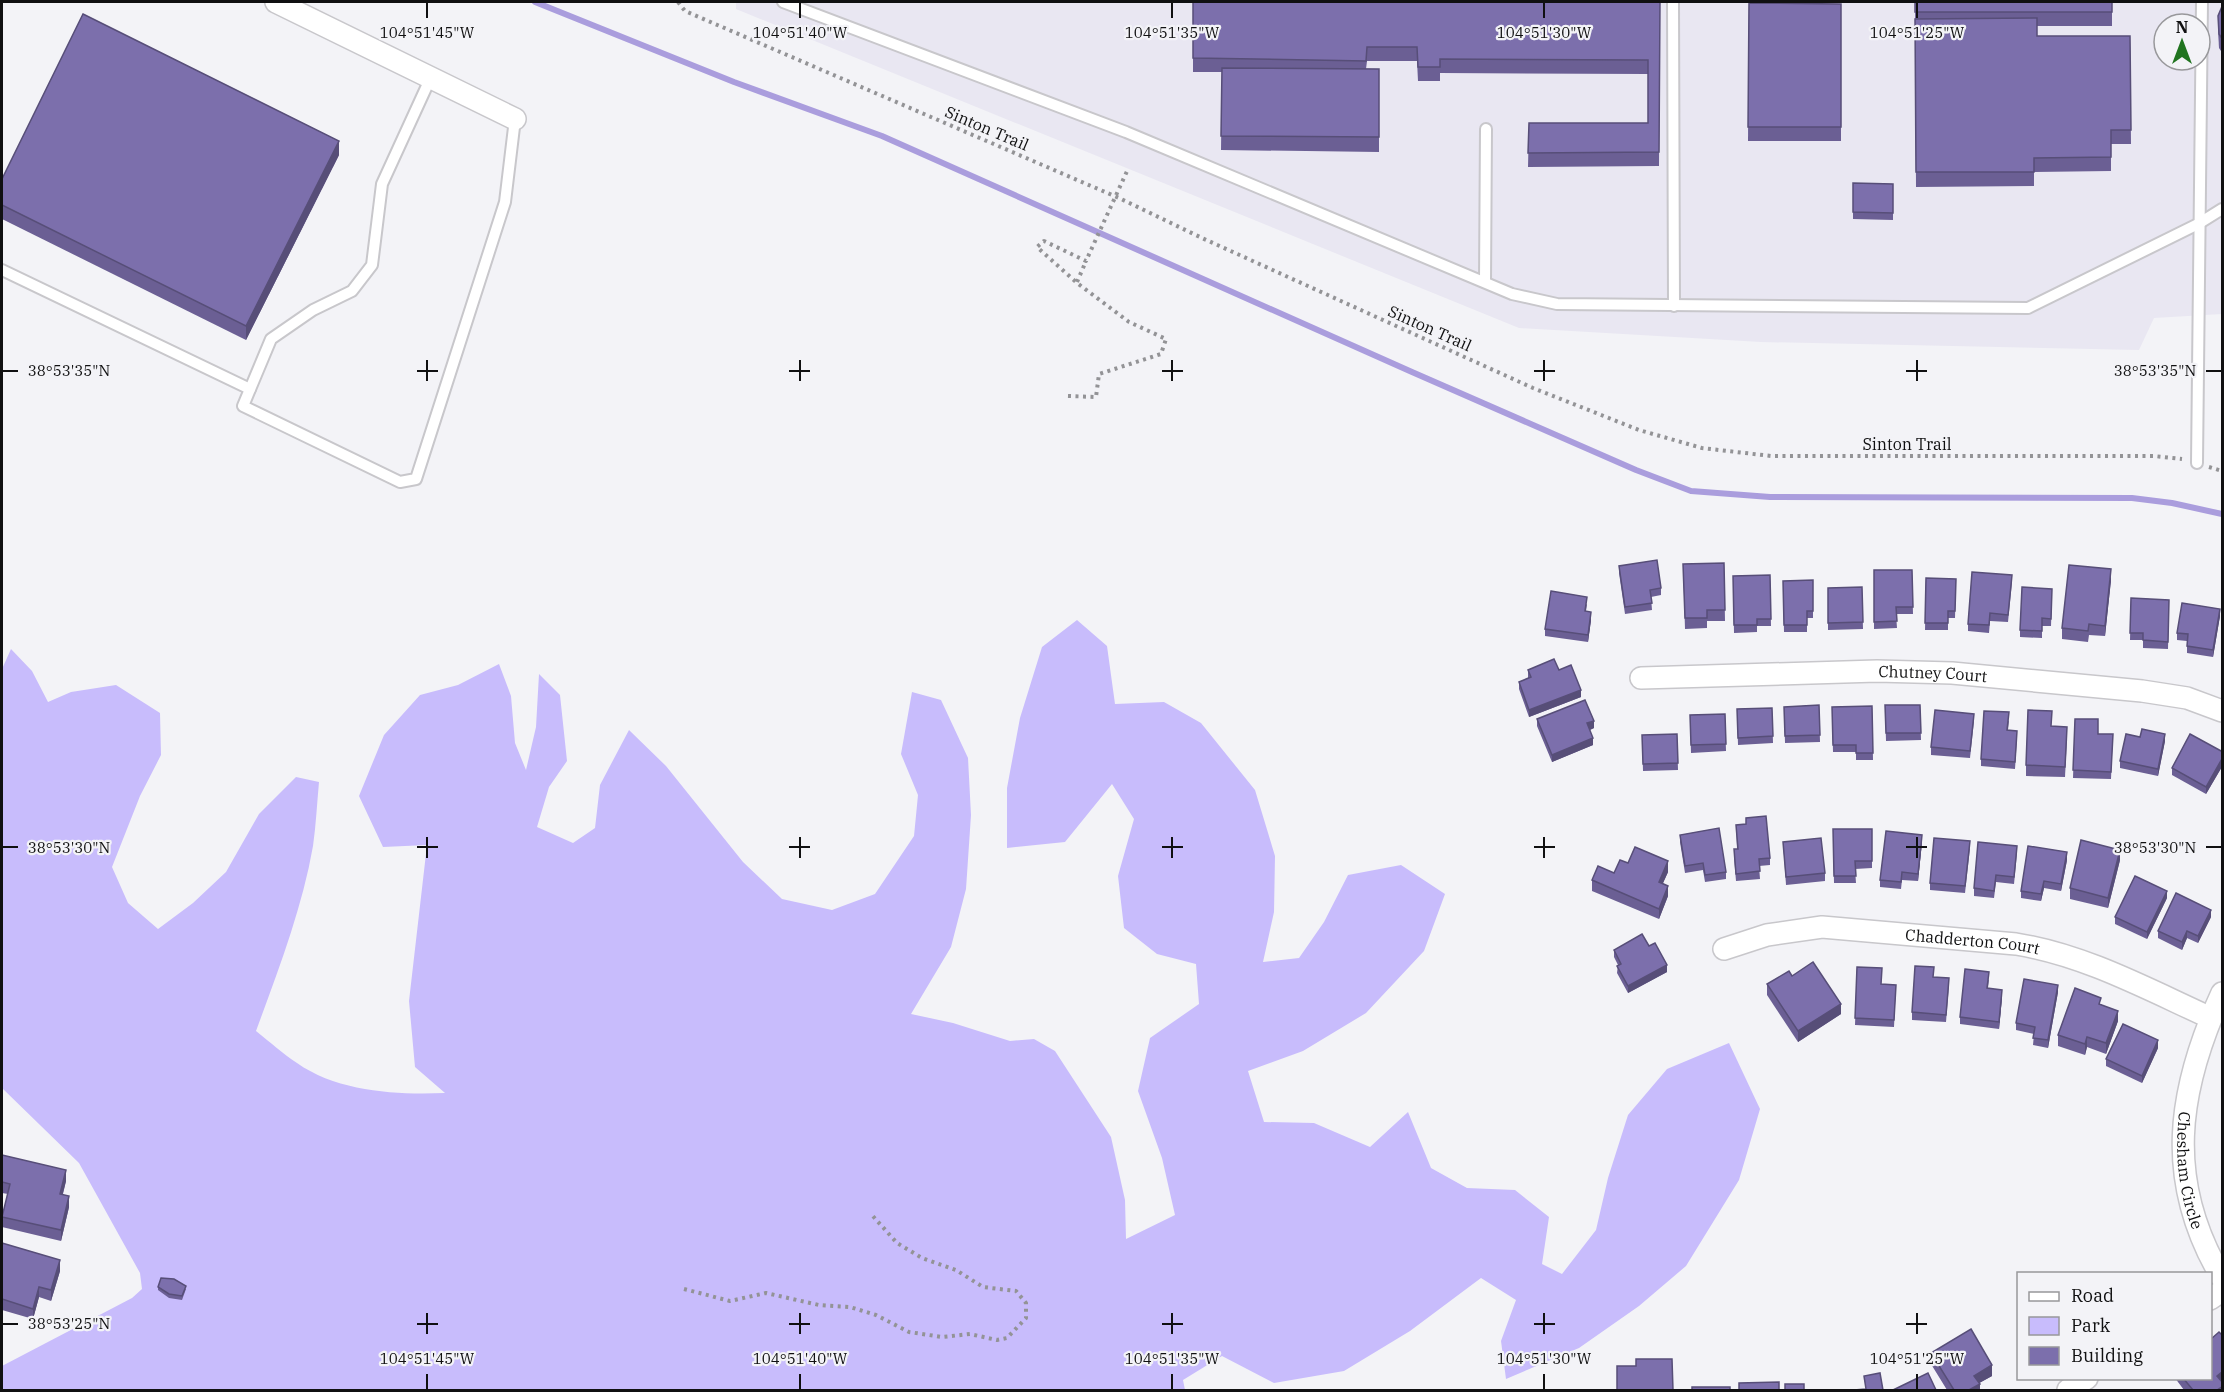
<svg xmlns="http://www.w3.org/2000/svg" width="2224" height="1392" font-family="'IBM Plex Serif',serif">
<rect width="100%" height="100%" fill="#f3f3f7"/>
<path fill="#e9e7f2" fill-rule="evenodd" d="M736 2H2222V314L2154 318 2139 350 1761 342 1519 328 736 9ZM2164 24H2200V60H2164Z"/>
<path fill="#c8bcfc" d="M1077 620 1107 646 1115 704 1164 702 1201 723 1255 790 1275 856 1274 912 1263 962 1299 958 1324 922 1348 875 1401 865 1445 894 1424 951 1366 1013 1303 1051 1248 1071 1264 1122 1314 1123 1370 1147 1408 1112 1431 1168 1467 1188 1515 1190 1549 1217 1542 1264 1562 1274 1596 1230 1608 1178 1628 1115 1667 1069 1729 1043 1760 1109 1739 1180 1686 1266 1639 1306 1579 1348 1506 1379 1501 1341 1516 1300 1481 1278 1410 1331 1344 1371 1274 1383 1222 1356 1183 1380 1185 1390H2V1366L132 1298 142 1289 140 1273 79 1163 2 1088V669L11 649 32 671 48 702 71 692 116 685 160 713 161 755 140 796 112 867 128 903 158 929 193 903 226 872 259 814 296 777 319 782C317 803 316 825 313 846 302 909 278 971 256 1031 270 1042 283 1054 297 1063 338 1092 397 1095 445 1093L415 1067 409 1001 427 845 383 847 359 796 384 735 420 695 458 685 499 664 511 696 515 743 526 770 536 727 539 674 560 695 567 761 549 787 537 827 573 843 595 828 600 785 629 730 666 766 743 862 782 899 832 910 875 894 914 836 918 795 901 754 912 692 941 700 968 758 971 815 966 889 951 947 911 1014 953 1023 1010 1041 1034 1039 1055 1051 1111 1137 1125 1200 1126 1239 1175 1215 1162 1158 1138 1091 1150 1038 1199 1004 1196 964 1157 954 1124 928 1118 876 1134 819 1112 784 1065 842 1007 848V788L1020 718 1042 647Z"/>
<g fill="none" stroke-linecap="round" stroke-linejoin="round">
<polyline stroke="#aa9ddd" stroke-width="6" points="535,2 734,82 882,136 1412,372 1636,470 1691,491 1770,497 2132,498 2172,503 2222,514"/>
<defs>
<g id="service">
<polyline points="783,2 1126,132 1512,294 1557,304 2028,308 2198,224 2222,209"/>
<polyline points="1673,2 1674,306"/>
<polyline points="431,77 382,184 372,265 352,291 313,310 271,339 243,406 400,482 416,479 505,202 515,119"/>
<polyline points="2,270 250,389"/>
<polyline points="1485,282 1486,129"/>
<polyline points="2197,463 2202,2"/>
</g>
<g id="minor">
<polyline points="276,2 515,119"/>
<path id="s1" d="M1641 678 1877 671 1952 673 2142 691 2187 698 2222 711"/>
<path id="s2" d="M1724 949 1767 935 1822 927 2016 944C2085 955 2147 989 2211 1018"/>
<path id="s3" d="M2222 993C2177 1091 2164 1181 2222 1278"/>
<polyline points="2210,1299 2222,1291"/>
<polyline points="2068,1390 2087,1378"/>
</g>
</defs>
<use href="#service" stroke="#c8c7cb" stroke-width="14"/>
<use href="#minor" stroke="#c8c7cb" stroke-width="24"/>
<g stroke="#939396" stroke-width="4" stroke-dasharray="3 4.5" stroke-linecap="butt">
<polyline points="678,2 685,11 1119,198 1202,238 1533,388 1639,430 1702,448 1771,456 2154,456 2182,459"/>
<polyline points="1077,282 1086,261"/>
<polyline points="1068,396 1096,397 1099,374 1161,354 1166,339 1129,322 1077,283 1037,247 1044,241 1086,261 1128,169"/>
<polyline points="2209,467 2222,471"/>
<polyline points="684,1289 730,1301 766,1293 819,1305 850,1307 876,1315 909,1332 942,1337 970,1334 997,1340 1007,1338 1026,1318 1026,1303 1016,1291 983,1287 956,1270 922,1258 897,1243 871,1214"/>
</g>
<use href="#service" stroke="#fff" stroke-width="10"/>
<use href="#minor" stroke="#fff" stroke-width="21"/>
</g>
<g fill="#6b5f94">
<polygon points="1193,2 1660,2 1659,166 1528,167 1529,123 1648,123 1648,74 1440,73 1440,81 1418,81 1417,61 1367,61 1366,69 1379,69 1379,152 1221,150 1222,72 1193,72"/>
<polygon points="1915,2 2112,2 2112,26 2037,26 2037,36 2130,36 2131,144 2111,144 2111,171 2034,172 2034,186 1916,187"/>
<polygon points="1749,3 1841,4 1841,141 1748,141"/>
<polygon points="2223,4 2223,54 2219,48 2218,30 2218,16"/>
<polygon points="339,155 246,340 2,219 2,179"/>
<polygon points="1853,183 1893,184 1893,220 1853,219"/>
<polygon points="1724,563 1725,621 1707,621 1707,628 1685,629 1683,564"/>
<polygon points="1619,566 1661,588 1661,595 1651,597 1652,610 1625,614 1619,573"/>
<polygon points="1874,570 1912,570 1913,614 1896,614 1897,628 1874,629"/>
<polygon points="1770,575 1771,626 1757,626 1757,632 1734,633 1733,576"/>
<polygon points="1926,578 1956,579 1955,618 1948,618 1948,630 1925,630"/>
<polygon points="1813,580 1813,618 1807,618 1807,632 1784,632 1783,581"/>
<polygon points="2111,580 2105,636 2089,635 2088,642 2062,639 2062,628"/>
<polygon points="2012,582 2008,622 1990,621 1989,633 1968,631 1968,624"/>
<polygon points="1862,587 1863,629 1828,630 1828,588"/>
<polygon points="2052,596 2051,626 2042,626 2042,638 2020,637 2020,630"/>
<polygon points="2131,598 2169,600 2168,649 2143,648 2143,640 2130,640"/>
<polygon points="1587,604 1586,611 1591,620 1588,642 1545,636 1545,629"/>
<polygon points="2220,616 2213,657 2187,653 2187,641 2177,640 2177,633"/>
<polygon points="1528,670 1559,670 1581,697 1529,717 1519,689 1519,682 1528,678"/>
<polygon points="1819,705 1820,742 1785,743 1784,707"/>
<polygon points="1885,705 1920,705 1921,740 1886,741"/>
<polygon points="1872,706 1873,760 1856,760 1856,752 1833,752 1832,707"/>
<polygon points="1772,708 1773,743 1738,745 1737,709"/>
<polygon points="1725,714 1726,751 1691,753 1690,715"/>
<polygon points="1537,719 1594,728 1590,730 1593,745 1552,762 1537,726"/>
<polygon points="2075,719 2098,734 2113,734 2111,779 2073,778"/>
<polygon points="2009,720 2008,730 2017,738 2015,769 1981,766 1981,759"/>
<polygon points="1974,721 1970,758 1931,755 1931,747"/>
<polygon points="2051,726 2067,738 2065,777 2026,776 2026,765"/>
<polygon points="1677,734 1678,770 1643,771 1642,735"/>
<polygon points="2165,741 2158,776 2120,768 2120,761"/>
<polygon points="2223,752 2223,765 2206,794 2172,775 2172,768"/>
<polygon points="1746,818 1770,858 1770,865 1759,866 1760,879 1736,881 1734,857 1734,849 1737,849 1736,825 1746,824"/>
<polygon points="1833,829 1872,829 1872,868 1855,869 1856,883 1834,883"/>
<polygon points="1680,835 1726,872 1726,879 1705,882 1703,870 1685,873 1680,842"/>
<polygon points="1783,842 1825,873 1825,881 1786,885"/>
<polygon points="1922,842 1918,881 1902,880 1901,889 1880,887 1880,880"/>
<polygon points="1970,848 1965,893 1930,890 1930,883"/>
<polygon points="2017,853 2014,884 1996,882 1994,898 1974,896 1974,888"/>
<polygon points="2067,860 2061,891 2044,888 2041,901 2021,898 2021,891"/>
<polygon points="2120,860 2108,908 2070,899 2070,888"/>
<polygon points="1628,863 1668,872 1663,883 1668,896 1659,919 1592,891 1592,880 1614,873"/>
<polygon points="2167,898 2147,939 2115,924 2115,917"/>
<polygon points="2211,917 2198,943 2187,938 2182,950 2158,938 2158,931"/>
<polygon points="1649,946 1667,972 1628,993 1617,973 1618,965 1614,957 1614,950"/>
<polygon points="1857,967 1881,984 1896,985 1894,1027 1855,1025"/>
<polygon points="1792,976 1841,1014 1798,1042 1767,995 1767,984"/>
<polygon points="1934,977 1949,985 1946,1022 1912,1020 1912,1012"/>
<polygon points="1989,979 1988,988 2002,997 1999,1029 1960,1024 1960,1017"/>
<polygon points="2058,992 2048,1048 2033,1045 2034,1034 2016,1030 2016,1023"/>
<polygon points="2101,1004 2118,1021 2106,1054 2087,1047 2085,1055 2058,1046 2058,1035"/>
<polygon points="2158,1048 2142,1083 2106,1066 2106,1059"/>
<polygon points="2,1155 66,1181 63,1194 69,1207 61,1241 2,1227 2,1217 8,1194 2,1193"/>
<polygon points="2,1243 60,1271 51,1301 39,1297 33,1319 2,1310"/>
<polygon points="158,1287 186,1289 182,1300 169,1298 158,1290"/>
<polygon points="2223,1336 2223,1390 2184,1390 2175,1378 2211,1378"/>
<polygon points="1931,1353 1992,1376 1979,1383 1980,1390 1947,1390 1931,1364"/>
</g>
<g fill="#574e78">
<polygon points="339,141 339,155 246,340 246,326"/>
<polygon points="2111,569 2111,580 2105,636 2105,626"/>
<polygon points="2220,609 2220,616 2213,657 2213,650"/>
<polygon points="1591,612 1591,620 1588,642 1588,635"/>
<polygon points="1581,690 1581,697 1529,717 1529,710"/>
<polygon points="1594,721 1594,728 1587,731 1587,723"/>
<polygon points="2165,734 2165,741 2158,776 2158,769"/>
<polygon points="1593,738 1593,745 1552,762 1552,755"/>
<polygon points="2223,757 2223,765 2206,794 2206,787"/>
<polygon points="1922,835 1922,842 1918,881 1918,874"/>
<polygon points="2120,850 2120,860 2108,908 2108,898"/>
<polygon points="2067,852 2067,860 2061,891 2061,884"/>
<polygon points="1668,861 1668,872 1659,892 1659,882"/>
<polygon points="2044,881 2044,888 2041,901 2041,894"/>
<polygon points="1668,886 1668,896 1659,919 1659,909"/>
<polygon points="2167,891 2167,898 2147,939 2147,932"/>
<polygon points="2211,910 2211,917 2198,943 2198,936"/>
<polygon points="2187,931 2187,938 2182,950 2182,942"/>
<polygon points="1667,965 1667,972 1628,993 1628,986"/>
<polygon points="2058,985 2058,992 2048,1048 2048,1040"/>
<polygon points="2002,990 2002,997 1999,1029 1999,1022"/>
<polygon points="1841,1004 1841,1014 1798,1042 1798,1031"/>
<polygon points="2118,1011 2118,1021 2106,1054 2106,1043"/>
<polygon points="2087,1037 2087,1047 2085,1055 2085,1044"/>
<polygon points="2158,1040 2158,1048 2142,1083 2142,1076"/>
<polygon points="66,1170 66,1181 60,1204 60,1194"/>
<polygon points="69,1196 69,1207 61,1241 61,1230"/>
<polygon points="60,1260 60,1271 51,1301 51,1290"/>
<polygon points="39,1287 39,1297 33,1319 33,1309"/>
<polygon points="1992,1365 1992,1376 1974,1386 1974,1376"/>
<polygon points="2223,1371 2223,1382 2217,1387 2217,1376"/>
<polygon points="1980,1384 1980,1390 1969,1390"/>
</g>
<g fill="#7c6fac" stroke="#574e78" stroke-width="1.5">
<polygon points="1193,2 1660,2 1659,152 1528,153 1529,123 1648,123 1648,60 1440,59 1440,67 1418,67 1417,47 1367,47 1366,61 1193,58"/>
<rect x="1915" y="2" width="197" height="10"/>
<polygon points="1749,3 1841,4 1841,127 1748,127"/>
<polygon points="2223,4 2223,40 2219,34 2218,16"/>
<polygon points="83,14 339,141 246,326 2,205 2,179"/>
<polygon points="2037,18 2037,36 2130,36 2131,130 2111,130 2111,157 2034,158 2034,172 1916,172 1915,19"/>
<polygon points="1222,68 1379,69 1379,137 1221,136"/>
<polygon points="1853,183 1893,184 1893,213 1853,212"/>
<polygon points="1657,560 1661,588 1650,590 1652,603 1625,607 1619,566"/>
<polygon points="1724,563 1725,610 1707,610 1707,618 1685,618 1683,564"/>
<polygon points="2069,565 2111,569 2105,626 2089,624 2088,631 2062,628"/>
<polygon points="1874,570 1912,570 1913,607 1896,607 1897,621 1874,622"/>
<polygon points="1972,572 2012,575 2008,615 1990,613 1989,625 1968,624"/>
<polygon points="1770,575 1771,619 1757,619 1757,625 1734,625 1733,576"/>
<polygon points="1926,578 1956,579 1955,611 1948,611 1948,623 1925,623"/>
<polygon points="1813,580 1813,611 1807,611 1807,625 1784,625 1783,581"/>
<polygon points="1862,587 1863,622 1828,623 1828,588"/>
<polygon points="2022,587 2052,589 2051,619 2042,618 2042,631 2020,630"/>
<polygon points="1551,591 1587,597 1585,611 1591,612 1588,635 1545,629"/>
<polygon points="2131,598 2169,600 2168,642 2143,640 2143,633 2130,633"/>
<polygon points="2182,603 2220,609 2213,650 2187,646 2188,634 2177,633"/>
<polygon points="1554,659 1559,670 1571,665 1581,690 1529,710 1519,682 1531,677 1528,670"/>
<polygon points="1585,700 1594,721 1587,723 1593,738 1552,755 1537,719"/>
<polygon points="1819,705 1820,735 1785,736 1784,707"/>
<polygon points="1885,705 1920,705 1921,733 1886,733"/>
<polygon points="1872,706 1873,753 1856,753 1856,745 1833,745 1832,707"/>
<polygon points="1772,708 1773,736 1738,738 1737,709"/>
<polygon points="1935,710 1974,714 1970,751 1931,747"/>
<polygon points="2028,710 2052,711 2051,726 2067,727 2065,767 2026,765"/>
<polygon points="1984,711 2009,712 2007,730 2017,731 2015,762 1981,759"/>
<polygon points="1725,714 1726,744 1691,745 1690,715"/>
<polygon points="2075,719 2098,719 2098,734 2113,734 2111,772 2073,770"/>
<polygon points="2142,729 2165,734 2158,769 2120,761 2126,734 2140,737"/>
<polygon points="1677,734 1678,763 1643,764 1642,735"/>
<polygon points="2190,734 2223,752 2223,757 2206,787 2172,768"/>
<polygon points="1766,816 1770,858 1759,859 1760,871 1736,874 1734,849 1738,849 1736,825 1746,824 1746,818"/>
<polygon points="1719,828 1726,872 1705,875 1703,863 1685,866 1680,835"/>
<polygon points="1833,829 1872,829 1872,861 1855,861 1856,876 1834,876"/>
<polygon points="1886,831 1922,835 1918,874 1902,872 1901,882 1880,880"/>
<polygon points="1821,838 1825,873 1786,877 1783,842"/>
<polygon points="1934,838 1970,841 1965,886 1930,883"/>
<polygon points="2081,840 2120,850 2108,898 2070,888"/>
<polygon points="1978,842 2017,846 2014,877 1996,875 1994,891 1974,888"/>
<polygon points="2028,846 2067,852 2061,884 2044,881 2041,894 2021,891"/>
<polygon points="1635,847 1668,861 1659,882 1668,886 1659,909 1592,880 1598,866 1614,873 1620,860 1628,863"/>
<polygon points="2135,876 2167,891 2147,932 2115,917"/>
<polygon points="2176,893 2211,910 2198,936 2187,931 2182,942 2158,931"/>
<polygon points="1642,934 1649,946 1655,943 1667,965 1628,986 1617,966 1621,964 1614,950"/>
<polygon points="1813,962 1841,1004 1798,1031 1767,984 1789,971 1792,976"/>
<polygon points="1915,966 1934,967 1933,977 1949,978 1946,1015 1912,1012"/>
<polygon points="1857,967 1882,968 1881,984 1896,985 1894,1020 1855,1018"/>
<polygon points="1965,969 1989,972 1987,988 2002,990 1999,1022 1960,1017"/>
<polygon points="2024,979 2058,985 2048,1040 2033,1038 2035,1027 2016,1023"/>
<polygon points="2075,988 2101,998 2099,1004 2118,1011 2106,1043 2087,1037 2085,1044 2058,1035"/>
<polygon points="2123,1024 2158,1040 2142,1076 2106,1059"/>
<polygon points="2,1155 66,1170 60,1194 69,1196 61,1230 2,1217 10,1184 2,1182"/>
<polygon points="2,1243 60,1260 51,1290 39,1287 33,1309 2,1299"/>
<polygon points="161,1278 174,1279 186,1286 182,1296 169,1294 158,1287"/>
<polygon points="1971,1329 1992,1365 1974,1376 1980,1384 1969,1390 1954,1390 1931,1353"/>
<polygon points="2219,1332 2223,1336 2223,1371 2217,1376 2223,1383 2223,1386 2217,1390 2193,1390 2183,1378 2211,1378 2211,1339"/>
<polygon points="1636,1359 1672,1359 1673,1390 1617,1390 1617,1366 1636,1366"/>
<polygon points="1880,1373 1883,1390 1854,1390 1866,1389 1864,1376"/>
<polygon points="1928,1373 1936,1390 1893,1390"/>
<polygon points="1779,1382 1779,1390 1739,1390 1739,1383"/>
<rect x="1785" y="1384" width="19" height="6"/>
<rect x="1692" y="1387" width="38" height="3"/>
</g>
<path fill="none" stroke="#101011" stroke-width="2" d="M427 3V18M800 3V18M1172 3V18M1544 3V18M1917 3V18M427 360V381M800 360V381M1172 360V381M1544 360V381M1917 360V381M3 371H18M417 371H438M789 371H810M1162 371H1183M1534 371H1555M1906 371H1927M2206 371H2221M427 837V858M800 837V858M1172 837V858M1544 837V858M1917 837V858M3 847H18M417 847H438M789 847H810M1162 847H1183M1534 847H1555M1906 847H1927M2206 847H2221M427 1313V1334M800 1313V1334M1172 1313V1334M1544 1313V1334M1917 1313V1334M3 1324H18M417 1324H438M789 1324H810M1162 1324H1183M1534 1324H1555M1906 1324H1927M427 1374V1389M800 1374V1389M1172 1374V1389M1544 1374V1389M1917 1374V1389"/>
<g text-anchor="middle" stroke-width="4.5" stroke-linejoin="round" paint-order="stroke">
<g font-size="16" fill="#101011" stroke="#f3f3f7">
<text transform="translate(987 128) rotate(23)" y="6">Sinton Trail</text>
<text transform="translate(1430 328) rotate(24)" y="6">Sinton Trail</text>
<text x="1907" y="450">Sinton Trail</text>
<text dy="6" stroke="none"><textPath href="#s1" startOffset="292">Chutney Court</textPath></text>
<text dy="6" stroke="none"><textPath href="#s2" startOffset="252">Chadderton Court</textPath></text>
<text dy="6" stroke="none"><textPath href="#s3" startOffset="184">Chesham Circle</textPath></text>
</g>
</g>
<g font-size="15" text-anchor="middle" fill="#101011" stroke="#f3f3f7" stroke-width="4.5" stroke-linejoin="round" paint-order="stroke">
<text x="427" y="38">104°51'45"W</text>
<text x="800" y="38">104°51'40"W</text>
<text x="1172" y="38">104°51'35"W</text>
<text x="1544" y="38">104°51'30"W</text>
<text x="1917" y="38">104°51'25"W</text>
<text x="69" y="376">38°53'35"N</text>
<text x="2155" y="376">38°53'35"N</text>
<text x="69" y="853">38°53'30"N</text>
<text x="2155" y="853">38°53'30"N</text>
<text x="69" y="1329">38°53'25"N</text>
<text x="427" y="1364">104°51'45"W</text>
<text x="800" y="1364">104°51'40"W</text>
<text x="1172" y="1364">104°51'35"W</text>
<text x="1544" y="1364">104°51'30"W</text>
<text x="1917" y="1364">104°51'25"W</text>
</g>
<rect width="2224" height="1392" fill="none" stroke="#101011" stroke-width="6"/>
<rect x="2017" y="1272" width="195" height="108" fill="#f3f3f7" stroke="#98989b" stroke-width="1.5"/>
<rect x="2029" y="1292" width="30" height="9" fill="#ffffff" stroke="#98989b" stroke-width="1.5"/>
<text x="2071" y="1302" font-size="18" fill="#101011">Road</text>
<rect x="2029" y="1317" width="30" height="18" fill="#c8bcfc" stroke="#98989b" stroke-width="1.5"/>
<text x="2071" y="1332" font-size="18" fill="#101011">Park</text>
<rect x="2029" y="1347" width="30" height="18" fill="#7c6fac" stroke="#98989b" stroke-width="1.5"/>
<text x="2071" y="1362" font-size="18" fill="#101011">Building</text>
<g transform="translate(2182 42)"><circle r="28" fill="#f3f3f7" stroke="#98989b" stroke-width="1.5"/>
<path d="M0-4.5L10 22L0 15L-10 22Z" fill="#20741f"/>
<text y="-9" font-size="16" font-weight="bold" text-anchor="middle" fill="#101011">N</text>
</g>
</svg>
